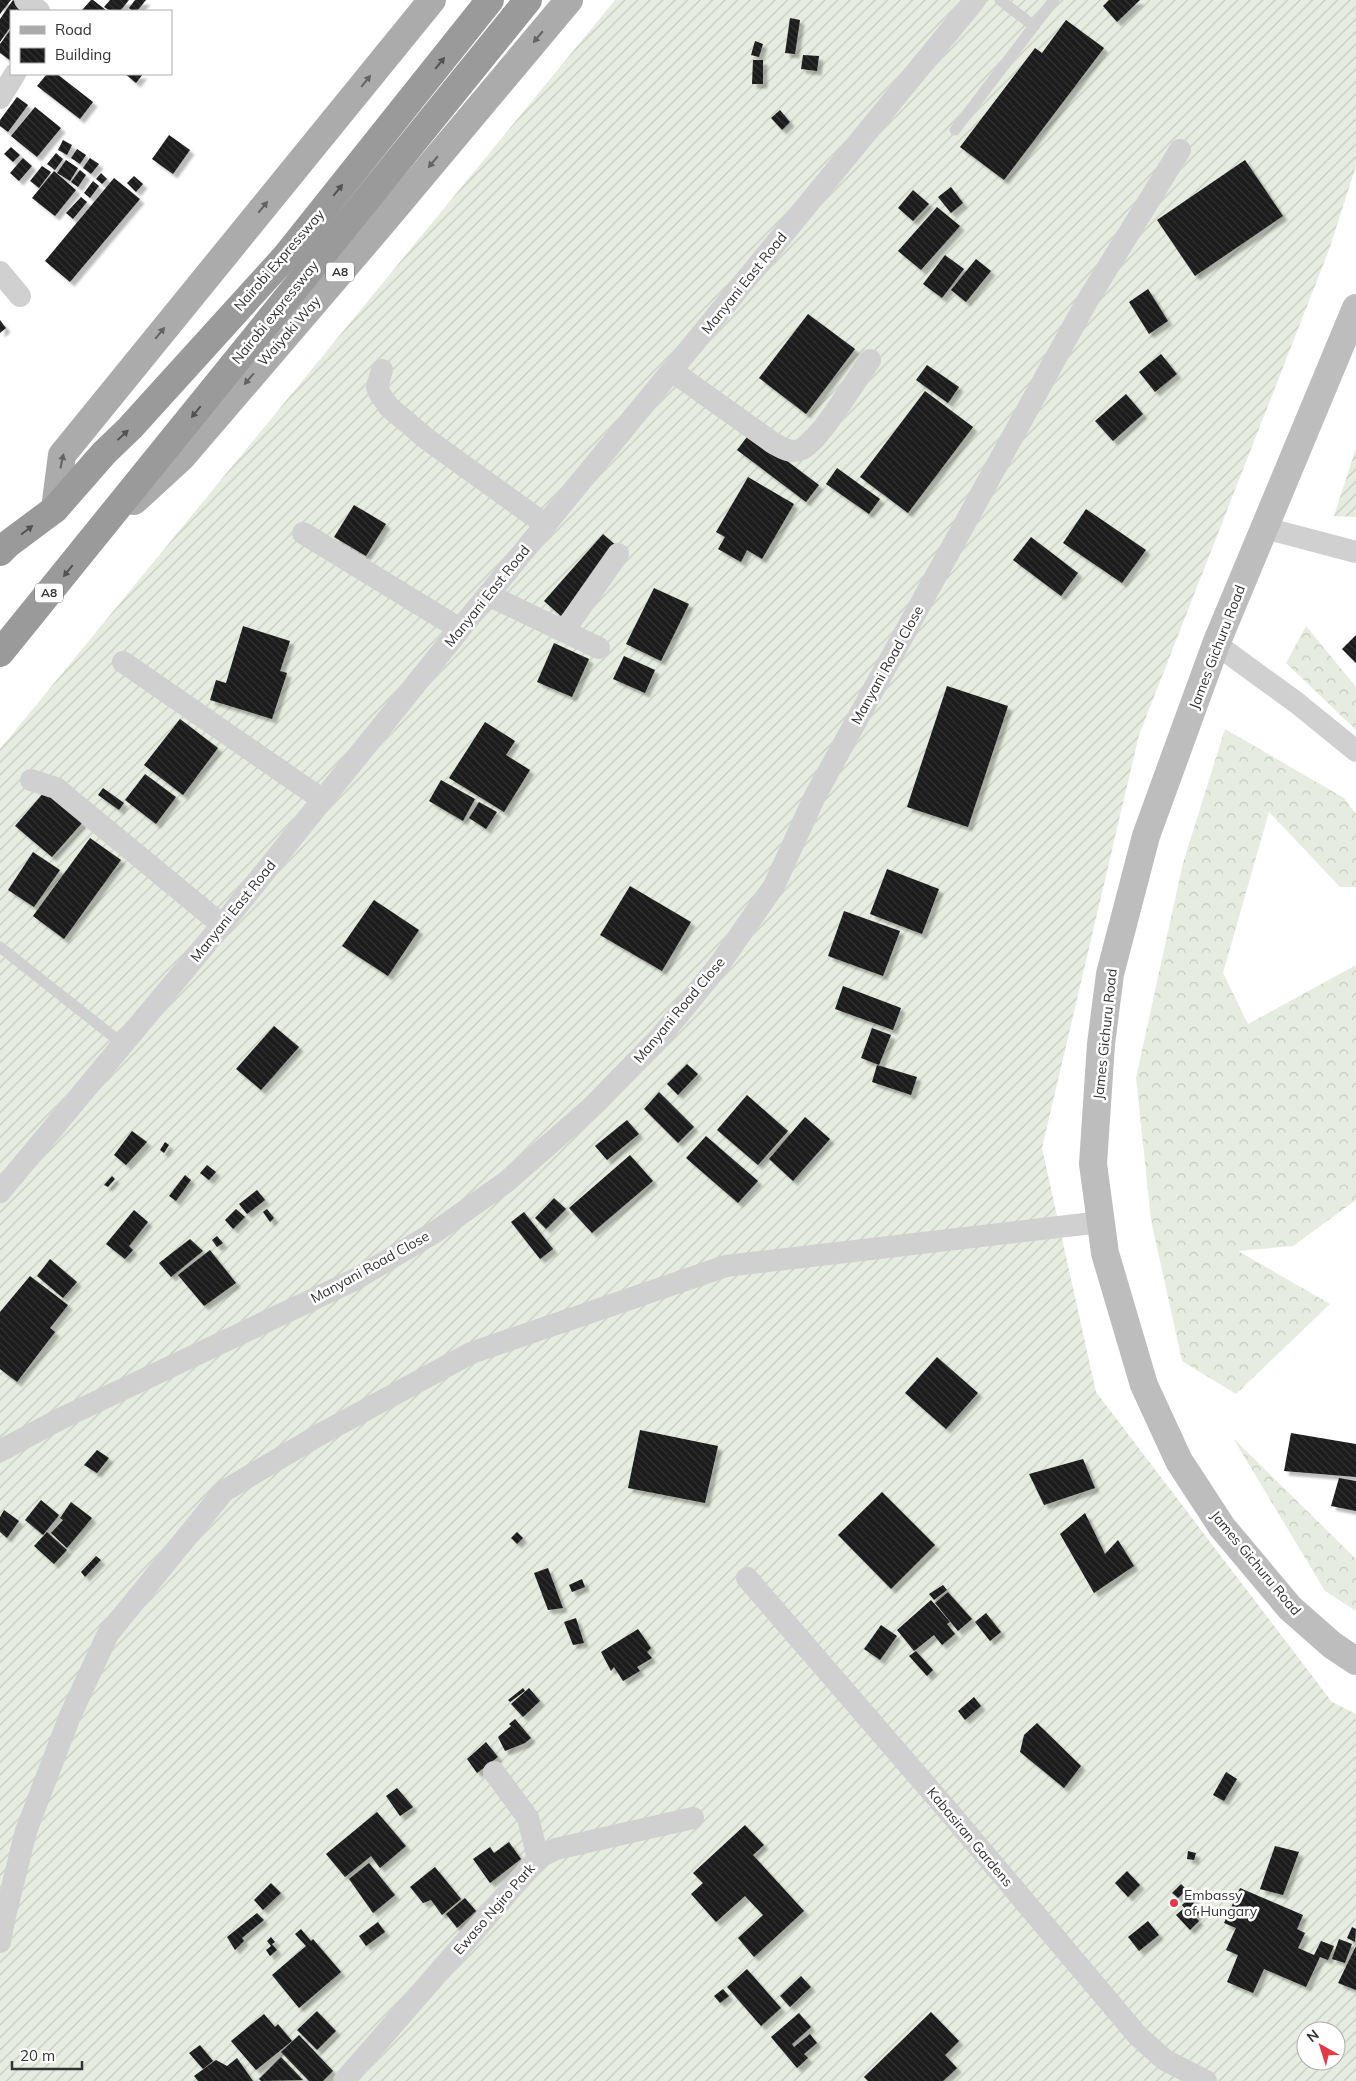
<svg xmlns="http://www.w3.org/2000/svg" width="1356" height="2081" font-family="Mulish,sans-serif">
<defs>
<pattern id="forest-crowns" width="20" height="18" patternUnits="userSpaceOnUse" patternTransform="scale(1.25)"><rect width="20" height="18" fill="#e6ecdf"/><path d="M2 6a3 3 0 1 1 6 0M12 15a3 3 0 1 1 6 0" fill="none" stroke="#c6cbc0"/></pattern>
<pattern id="garden-furrows" width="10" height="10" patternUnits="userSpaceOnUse" patternTransform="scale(1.25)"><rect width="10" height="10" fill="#e6ecdf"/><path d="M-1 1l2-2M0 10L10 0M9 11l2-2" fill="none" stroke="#c6cbc0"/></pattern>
<pattern id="building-back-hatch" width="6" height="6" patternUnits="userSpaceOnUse" patternTransform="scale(1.25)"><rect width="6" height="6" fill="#1a1a1a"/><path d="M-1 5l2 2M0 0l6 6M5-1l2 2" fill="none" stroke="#333"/></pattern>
<filter id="shadow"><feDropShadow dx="4.5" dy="4.5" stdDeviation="1" flood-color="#0004"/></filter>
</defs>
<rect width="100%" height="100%" fill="#fff"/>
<g fill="url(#forest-crowns)">
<polygon points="1306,626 1356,687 1356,730 1286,663"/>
<polygon points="1225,729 1344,798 1356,814 1356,887 1340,887 1269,812 1223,973 1248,1024 1356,965 1356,1200 1293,1246 1238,1251 1330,1304 1236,1394 1182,1361 1151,1220 1136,1078 1183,863"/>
<polygon points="1233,1438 1356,1559 1356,1611 1325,1591"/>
</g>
<g fill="url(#garden-furrows)" fill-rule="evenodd">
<path d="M615 0H1356V166L1329 250 1139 735 1042 1148 1096 1392 1332 1702 1356 1714V2081H0V749ZM1306 2031H1336V2061H1306Z"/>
<polygon points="1356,448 1356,517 1334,516"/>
</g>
<g fill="url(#building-back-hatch)" filter="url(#shadow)">
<polygon points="0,0 11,0 0,14"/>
<polygon points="13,0 24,8 22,11 11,11 11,26 0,42 0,19"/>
<polygon points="91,0 93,0 107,11 84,11 82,10"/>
<polygon points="110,0 129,0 120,11 110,11 104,7"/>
<polygon points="135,0 146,0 137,11 132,11 129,8"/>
<polygon points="1109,0 1140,0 1117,22 1103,6"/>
<polygon points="790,18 800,20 795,54 785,53"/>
<polygon points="1066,20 1104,48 1004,180 960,147 1035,48 1042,53"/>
<polygon points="11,29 11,61 0,53 0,44"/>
<polygon points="755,41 763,44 759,57 751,55"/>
<polygon points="803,55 819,56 817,71 801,69"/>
<polygon points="753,60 763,60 763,84 752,84"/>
<polygon points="47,74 57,74 93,102 80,119 37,86"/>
<polygon points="125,74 143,74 136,83"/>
<polygon points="17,97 28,105 8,132 0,126 0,120"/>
<polygon points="35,107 61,128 37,157 11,136"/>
<polygon points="780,110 790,122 782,130 771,118"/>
<polygon points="169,135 190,150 173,174 152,159"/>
<polygon points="63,140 72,145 67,155 58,150"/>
<polygon points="11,147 20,155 13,162 4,154"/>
<polygon points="77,149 86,155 80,164 71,158"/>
<polygon points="56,153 63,159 55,170 47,164"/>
<polygon points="23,158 32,166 19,181 10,173"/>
<polygon points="90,158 99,164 91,174 83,168"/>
<polygon points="66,160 78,168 70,181 57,173"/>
<polygon points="1245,160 1283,216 1195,276 1157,220"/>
<polygon points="42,166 51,172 39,188 30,181"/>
<polygon points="80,170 86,175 78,187 71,182"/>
<polygon points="54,171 76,190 55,216 32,198"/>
<polygon points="101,173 107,179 102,184 96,179"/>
<polygon points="134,176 143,184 136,192 127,183"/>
<polygon points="114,178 140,199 70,282 45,261"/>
<polygon points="93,181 99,186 90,198 84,193"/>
<polygon points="951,187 963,203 951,213 938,197"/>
<polygon points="913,190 929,204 913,221 898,208"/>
<polygon points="81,197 87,202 73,219 66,213"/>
<polygon points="937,207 960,226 921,270 898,251"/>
<polygon points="945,255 964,269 942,298 923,284"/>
<polygon points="976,259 991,271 966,302 951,290"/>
<polygon points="1148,289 1168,321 1149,334 1129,302"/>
<polygon points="808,314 855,349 806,414 759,378"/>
<polygon points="0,320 6,328 0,333"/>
<polygon points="1161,354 1177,374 1155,392 1139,372"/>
<polygon points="927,365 959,387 948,403 916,380"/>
<polygon points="925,391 973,427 908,513 860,477"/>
<polygon points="1126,394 1143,414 1113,441 1095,421"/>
<polygon points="750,433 819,485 806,502 737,450"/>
<polygon points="837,468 880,499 869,514 826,484"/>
<polygon points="748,477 794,504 762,559 747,550 741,562 718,549 725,537 716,532"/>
<polygon points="354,505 386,524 366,556 334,537"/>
<polygon points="1086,509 1146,550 1122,583 1063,543"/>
<polygon points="603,534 619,548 561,616 544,601"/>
<polygon points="1031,537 1078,573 1061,596 1013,560"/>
<polygon points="654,588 689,604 661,661 626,644"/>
<polygon points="243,626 290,641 280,671 287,673 272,719 210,700 216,680 226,683"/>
<polygon points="1356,635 1356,663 1342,649"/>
<polygon points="554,643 589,659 572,697 537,682"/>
<polygon points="624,656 655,670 645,693 613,679"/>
<polygon points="947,686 1008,706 968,827 907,807"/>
<polygon points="180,719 218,748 183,795 144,765"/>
<polygon points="485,722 515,741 506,755 530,770 504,812 449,778"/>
<polygon points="145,774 176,797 156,824 125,800"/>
<polygon points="441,780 475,799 463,821 429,801"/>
<polygon points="103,788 124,803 119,810 98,795"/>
<polygon points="45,791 82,823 52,857 15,826"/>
<polygon points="479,802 497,812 486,829 469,818"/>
<polygon points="90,838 121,860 64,939 33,916"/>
<polygon points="33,852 60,870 34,907 8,890"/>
<polygon points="887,869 939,889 922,934 870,914"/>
<polygon points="630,886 691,922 662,971 600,935"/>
<polygon points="374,900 419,930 388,976 342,946"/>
<polygon points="844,911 900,931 883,976 828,956"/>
<polygon points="843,986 901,1008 893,1030 835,1009"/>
<polygon points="274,1026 299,1047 261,1090 236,1069"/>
<polygon points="872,1028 891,1035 879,1065 861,1058"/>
<polygon points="687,1064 698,1074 678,1095 667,1084"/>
<polygon points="877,1065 917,1077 911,1095 872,1082"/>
<polygon points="659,1092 694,1127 678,1143 644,1109"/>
<polygon points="747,1095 788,1131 758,1165 717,1130"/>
<polygon points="805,1117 830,1139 793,1181 769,1159"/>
<polygon points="627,1120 639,1134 607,1160 595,1146"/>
<polygon points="132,1131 147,1142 126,1165 114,1155"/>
<polygon points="706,1136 758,1181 738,1203 686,1158"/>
<polygon points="165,1142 169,1145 164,1153 160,1150"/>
<polygon points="630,1155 653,1181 592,1233 569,1208"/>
<polygon points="207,1165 216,1172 209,1180 200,1173"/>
<polygon points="185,1175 191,1180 176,1201 169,1196"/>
<polygon points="112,1176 115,1179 108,1187 104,1185"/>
<polygon points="257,1190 265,1200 247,1214 239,1204"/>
<polygon points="554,1198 566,1209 546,1229 535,1218"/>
<polygon points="236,1209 245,1217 233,1229 225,1220"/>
<polygon points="267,1209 274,1218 270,1222 263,1212"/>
<polygon points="134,1210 148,1222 129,1246 133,1250 125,1259 106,1244"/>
<polygon points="524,1212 553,1249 540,1259 511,1222"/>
<polygon points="217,1236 223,1243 217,1247 212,1240"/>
<polygon points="190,1239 203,1251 171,1277 159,1263"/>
<polygon points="210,1250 236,1283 204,1306 178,1275"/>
<polygon points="50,1259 77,1282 63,1298 37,1276"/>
<polygon points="30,1276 68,1305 50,1328 55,1332 17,1382 0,1369 0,1312"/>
<polygon points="937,1357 978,1393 946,1429 905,1393"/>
<polygon points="640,1430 718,1446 705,1503 628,1488"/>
<polygon points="1291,1433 1356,1444 1356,1477 1284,1471"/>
<polygon points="97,1450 109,1458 97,1473 84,1465"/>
<polygon points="1083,1459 1095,1488 1044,1505 1029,1474"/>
<polygon points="1339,1478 1356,1481 1356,1511 1331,1506"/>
<polygon points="882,1492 935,1545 891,1589 838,1535"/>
<polygon points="41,1500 59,1515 43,1535 25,1520"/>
<polygon points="71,1502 92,1518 67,1548 51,1533 63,1520 60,1518"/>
<polygon points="4,1510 19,1521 7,1538 0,1532 0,1517"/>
<polygon points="1085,1513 1105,1554 1118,1540 1134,1566 1094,1593 1060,1534"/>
<polygon points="47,1532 67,1550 54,1564 34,1546"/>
<polygon points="517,1532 523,1538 517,1544 511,1538"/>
<polygon points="96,1556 101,1560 85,1577 81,1572"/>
<polygon points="548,1568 563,1608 548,1610 534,1573"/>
<polygon points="582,1579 585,1587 572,1592 569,1585"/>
<polygon points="943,1585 947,1590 934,1600 929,1594"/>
<polygon points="948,1592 972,1619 958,1631 935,1603"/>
<polygon points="931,1600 950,1622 947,1624 955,1634 942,1645 934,1635 914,1651 897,1630"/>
<polygon points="986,1613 1001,1632 990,1641 975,1622"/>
<polygon points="576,1618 584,1643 573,1645 564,1622"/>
<polygon points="881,1625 897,1636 880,1660 864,1649"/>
<polygon points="638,1629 651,1648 647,1652 652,1658 637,1667 640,1671 623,1681 614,1667 611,1671 601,1652"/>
<polygon points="916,1651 933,1670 927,1676 909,1656"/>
<polygon points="523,1688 525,1691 510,1702 508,1700"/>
<polygon points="529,1688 540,1701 523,1717 511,1704"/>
<polygon points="974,1697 981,1706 965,1720 958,1711"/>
<polygon points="515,1719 531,1738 525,1743 505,1751 498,1737 511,1726 509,1724"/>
<polygon points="1037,1723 1081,1766 1064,1788 1020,1752 1024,1735"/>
<polygon points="486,1742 498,1757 477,1773 467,1759"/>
<polygon points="1226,1772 1237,1779 1224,1801 1213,1795"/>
<polygon points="397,1788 413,1807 400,1816 386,1796"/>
<polygon points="377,1812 406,1846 380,1868 371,1856 345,1877 326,1854"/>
<polygon points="745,1825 764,1845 753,1855 804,1911 754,1957 738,1938 763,1915 745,1896 716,1922 691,1894 703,1883 693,1873"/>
<polygon points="509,1842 521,1859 490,1883 473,1859 490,1847 494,1853"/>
<polygon points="1275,1846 1299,1852 1283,1895 1260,1889"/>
<polygon points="1188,1851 1196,1853 1194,1860 1187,1859"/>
<polygon points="369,1863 395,1895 373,1913 349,1879"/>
<polygon points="435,1867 461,1899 442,1915 431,1900 423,1903 410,1887"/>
<polygon points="1127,1871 1140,1885 1128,1897 1115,1883"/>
<polygon points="271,1883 281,1893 263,1910 254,1900"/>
<polygon points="1181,1884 1187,1890 1178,1898 1172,1893"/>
<polygon points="1240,1888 1303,1915 1297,1929 1305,1933 1298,1948 1314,1955 1321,1941 1334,1946 1328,1960 1320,1957 1306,1987 1264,1969 1253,1993 1227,1982 1238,1955 1226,1950 1236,1928 1224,1923"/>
<polygon points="1192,1896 1196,1901 1193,1904 1200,1912 1195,1917 1199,1921 1190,1930 1176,1915 1183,1909 1185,1911 1186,1910 1182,1905"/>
<polygon points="465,1898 476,1911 457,1928 446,1914"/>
<polygon points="257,1913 264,1920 242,1938 244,1941 235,1950 227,1937"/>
<polygon points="1148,1921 1159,1935 1139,1951 1128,1937"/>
<polygon points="378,1922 385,1932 366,1946 359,1936"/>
<polygon points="1352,1927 1356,1929 1355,1942 1347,1938"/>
<polygon points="301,1929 311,1941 313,1939 341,1972 299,2008 272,1975 306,1946 295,1934"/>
<polygon points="271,1937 275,1942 272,1944 277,1950 270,1956 266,1950 271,1946 267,1941"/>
<polygon points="1339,1939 1352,1944 1345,1963 1332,1959"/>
<polygon points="1356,1946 1356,1990 1338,1983"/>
<polygon points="747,1969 781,2008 761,2026 727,1987"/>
<polygon points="801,1976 811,1987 790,2007 780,1996"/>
<polygon points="723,1989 729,1996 720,2003 714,1996"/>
<polygon points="317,2011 336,2031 317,2050 297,2030"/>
<polygon points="931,2012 959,2041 945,2055 957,2068 943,2081 868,2081 864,2077"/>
<polygon points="799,2013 811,2027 792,2044 794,2047 810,2034 817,2043 804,2054 808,2058 797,2068 771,2037"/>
<polygon points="264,2014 275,2027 278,2024 292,2041 256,2070 231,2041"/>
<polygon points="299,2035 333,2071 323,2081 309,2081 281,2052"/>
<polygon points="200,2045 213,2061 203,2069 189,2053"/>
<polygon points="281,2057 303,2080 261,2081 259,2079"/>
<polygon points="237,2058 253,2081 198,2081 194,2076 216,2060 227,2066"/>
</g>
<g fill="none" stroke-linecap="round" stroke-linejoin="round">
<g stroke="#d0d0d0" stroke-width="11">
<polyline points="1034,26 1054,0"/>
<polyline points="955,130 1034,26 1000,0"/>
<polyline points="0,947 124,1045"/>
</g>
<g stroke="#d0d0d0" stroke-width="22">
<polyline points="25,0 39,11"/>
<polyline points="0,98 15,74"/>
<polyline points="0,272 20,296"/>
<polyline points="382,370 377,387 380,394 389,407 428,440 546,525"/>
<path d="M672 371 773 443C782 448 791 454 802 449 819 442 857 378 870 360"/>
<polyline points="1265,528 1356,552"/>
<polyline points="303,533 460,629"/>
<polyline points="488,595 599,648"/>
<polyline points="564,631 618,554"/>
<polyline points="1216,644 1297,703 1356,751"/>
<polyline points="123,662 323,800"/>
<polyline points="31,780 56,788 222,925"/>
<polyline points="0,1192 222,925 460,629 975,0"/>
<polyline points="0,1451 60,1419 354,1280 435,1232 506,1182 593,1106 661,1036 719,965 774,886 815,796 1086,303 1180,150"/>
<polyline points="747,1578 944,1806 1138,2036 1165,2060 1206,2081"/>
<polyline points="494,1772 528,1818 538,1858"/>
<polyline points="0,1942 4,1920 26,1831 70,1716 108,1634 224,1491 319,1435 471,1353 726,1266 1101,1222"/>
<polyline points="344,2081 538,1858 556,1849 693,1818"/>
</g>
<polyline stroke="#bdbdbd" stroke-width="28" points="1356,308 1216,644 1146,836 1110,974 1101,1044 1093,1164 1105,1253 1144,1385 1179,1461 1222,1527 1290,1608 1332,1645 1356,1661"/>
<g stroke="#ababab" stroke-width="28">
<polyline points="134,501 182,457 384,221 569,0"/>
<polyline points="55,509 62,455 432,0"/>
</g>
<g stroke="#9a9a9a" stroke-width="28">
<polyline points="0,552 8,544 55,509 104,453 130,428 286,256 490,0"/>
<polyline points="0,653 528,0"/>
</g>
</g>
<defs><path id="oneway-solid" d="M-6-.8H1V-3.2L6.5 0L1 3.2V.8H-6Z" transform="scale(1.25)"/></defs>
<g fill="#636363">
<use href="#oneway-solid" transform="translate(538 37) rotate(130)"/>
<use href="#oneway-solid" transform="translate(366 81) rotate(-51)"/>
<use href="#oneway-solid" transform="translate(433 162) rotate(130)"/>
<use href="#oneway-solid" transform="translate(263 207) rotate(-51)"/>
<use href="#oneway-solid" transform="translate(160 333) rotate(-51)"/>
<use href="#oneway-solid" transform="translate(249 379) rotate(131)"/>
<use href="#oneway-solid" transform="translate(62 461) rotate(-78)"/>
</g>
<g fill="#525252">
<use href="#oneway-solid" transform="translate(440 63) rotate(-51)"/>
<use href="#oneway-solid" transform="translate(338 190) rotate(-51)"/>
<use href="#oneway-solid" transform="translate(196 412) rotate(129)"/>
<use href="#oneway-solid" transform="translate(123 435) rotate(-43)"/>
<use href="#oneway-solid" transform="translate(27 530) rotate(-37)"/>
<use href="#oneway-solid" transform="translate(68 571) rotate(129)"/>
</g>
<circle fill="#e63946" stroke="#fff" stroke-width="2" cx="1174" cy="1903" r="5"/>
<g text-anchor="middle" stroke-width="5" stroke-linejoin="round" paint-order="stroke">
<g fill="#fff" stroke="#707070" stroke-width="1">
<rect x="326" y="262.5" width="28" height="19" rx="4"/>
<rect x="35" y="583.5" width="28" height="19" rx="4"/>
</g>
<g font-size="12" font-weight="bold" fill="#333">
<text x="340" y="276">A8</text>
<text x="49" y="597">A8</text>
</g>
<g font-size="14" fill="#333" stroke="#fff">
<text transform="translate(279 260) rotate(-49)" y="5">Nairobi Expressway</text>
<text transform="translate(744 283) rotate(-51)" y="5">Manyani East Road</text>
<text transform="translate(275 312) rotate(-51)" y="5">Nairobi expressway</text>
<text transform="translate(289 331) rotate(-49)" y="5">Waiyaki Way</text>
<text transform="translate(487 596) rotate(-51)" y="5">Manyani East Road</text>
<text transform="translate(1217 647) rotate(-69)" y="5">James Gichuru Road</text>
<text transform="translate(887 665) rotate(-61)" y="5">Manyani Road Close</text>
<text transform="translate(233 911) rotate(-51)" y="5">Manyani East Road</text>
<text transform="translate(679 1010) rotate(-50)" y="5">Manyani Road Close</text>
<text transform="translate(1105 1034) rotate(-84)" y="5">James Gichuru Road</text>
<text transform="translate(370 1267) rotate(-29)" y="5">Manyani Road Close</text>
<text transform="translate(1256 1563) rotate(50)" y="5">James Gichuru Road</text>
<text transform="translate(970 1837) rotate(50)" y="5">Kabasiran Gardens</text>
<text transform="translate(494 1909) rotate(-49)" y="5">Ewaso Ngiro Park</text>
</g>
<g font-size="14" fill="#333" stroke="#fff" text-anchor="start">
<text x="1184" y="1900">Embassy<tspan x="1184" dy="16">of Hungary</tspan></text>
</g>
</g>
<rect x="10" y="10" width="162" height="65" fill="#ffffff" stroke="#adadad"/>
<rect x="20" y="26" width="25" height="8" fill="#ababab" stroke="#adadad"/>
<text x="55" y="35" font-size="15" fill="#333333">Road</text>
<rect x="20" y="48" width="25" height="15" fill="url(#building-back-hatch)" stroke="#adadad"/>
<text x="55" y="60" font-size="15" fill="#333333">Building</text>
<g transform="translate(1321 2046) rotate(321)"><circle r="24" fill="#ffffff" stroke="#adadad"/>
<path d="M0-4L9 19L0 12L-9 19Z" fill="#e63946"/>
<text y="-8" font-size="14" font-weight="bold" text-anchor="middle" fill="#333333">N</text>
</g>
<path d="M12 2061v8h70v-8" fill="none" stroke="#333333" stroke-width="2.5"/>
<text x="20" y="2061" font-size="15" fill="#333333" stroke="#ffffff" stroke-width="4" paint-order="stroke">20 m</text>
</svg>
